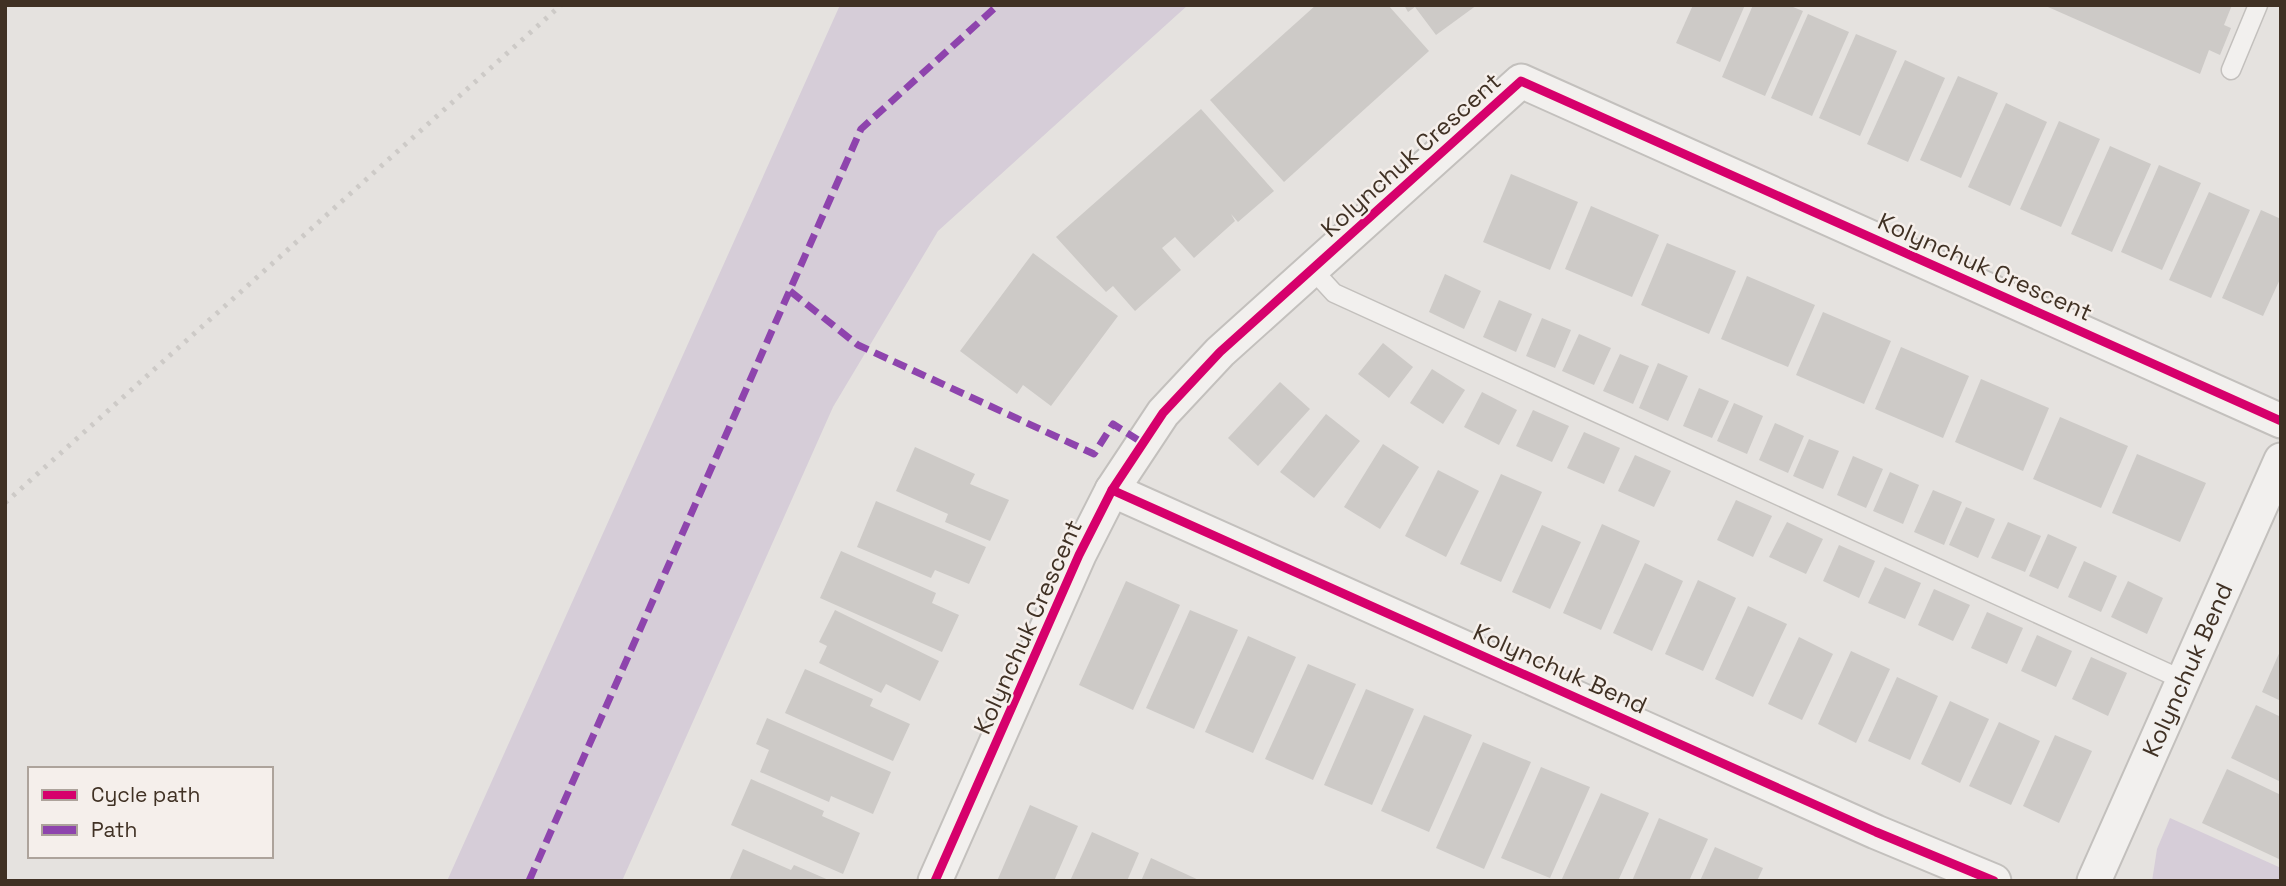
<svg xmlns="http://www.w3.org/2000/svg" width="2286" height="886" font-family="'Space Grotesk',sans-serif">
<rect width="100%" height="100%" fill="#e5e2df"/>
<g fill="#d6cdd8">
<polygon points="840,5 1188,5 938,231 833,407 622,881 447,881"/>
<polygon points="2170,818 2281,868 2281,881 2152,881 2157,849"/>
</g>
<g fill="#cdcac7">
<polygon points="1316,5 1388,5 1429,51 1284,182 1210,100"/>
<polygon points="1404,5 1477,5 1436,35 1415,7 1408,12"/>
<polygon points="1693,5 1745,5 1720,62 1676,43"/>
<polygon points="1753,5 1788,5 1803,11 1765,96 1722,77"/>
<polygon points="2049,5 2232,5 2224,25 2231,28 2220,55 2209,50 2200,74 2048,7"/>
<polygon points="1808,14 1849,32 1812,116 1771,98"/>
<polygon points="1856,34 1897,51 1860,136 1819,118"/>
<polygon points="1905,60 1945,78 1908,162 1867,144"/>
<polygon points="1958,76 1998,93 1961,178 1920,160"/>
<polygon points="2006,103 2047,122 2010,206 1968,187"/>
<polygon points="1201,109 1274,191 1238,222 1231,214 1235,221 1194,258 1175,237 1162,248 1181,270 1135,311 1113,286 1106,292 1056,237"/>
<polygon points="2059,121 2100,139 2061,227 2020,209"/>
<polygon points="2110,146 2151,164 2112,252 2071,234"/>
<polygon points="2159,165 2201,183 2162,270 2121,252"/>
<polygon points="1511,174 1578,202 1550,270 1483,242"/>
<polygon points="2209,192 2250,210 2211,298 2169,280"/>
<polygon points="1591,206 1659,235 1632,297 1565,269"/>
<polygon points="2261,210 2281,219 2281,277 2263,316 2222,298"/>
<polygon points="1667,243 1736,271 1709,334 1641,305"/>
<polygon points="1033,253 1118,316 1051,406 1023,385 1017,394 960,351"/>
<polygon points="1445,274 1481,291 1464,329 1429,312"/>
<polygon points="1747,276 1815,305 1788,367 1721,339"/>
<polygon points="1499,300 1532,314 1516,352 1483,337"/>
<polygon points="1823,312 1891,341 1864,404 1796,375"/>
<polygon points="1542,318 1571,330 1555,368 1526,356"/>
<polygon points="1579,334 1611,348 1594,385 1562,371"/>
<polygon points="1383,343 1413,367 1389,398 1358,374"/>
<polygon points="1901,347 1969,376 1943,438 1875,409"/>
<polygon points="1620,354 1649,366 1633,404 1603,391"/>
<polygon points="1658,363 1688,376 1668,421 1639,408"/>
<polygon points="1432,369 1465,390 1443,424 1410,403"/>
<polygon points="1981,379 2049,408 2023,471 1955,442"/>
<polygon points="1280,382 1310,409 1258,466 1228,438"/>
<polygon points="1699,388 1729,401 1712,438 1683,426"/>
<polygon points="1482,392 1517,410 1499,445 1464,427"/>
<polygon points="1734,403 1763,416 1747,454 1717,441"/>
<polygon points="1533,410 1569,426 1552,462 1516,446"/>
<polygon points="1326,414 1360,441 1314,498 1280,472"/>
<polygon points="2060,417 2128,446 2101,508 2033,479"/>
<polygon points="1775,423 1804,436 1788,473 1759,460"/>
<polygon points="1584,432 1620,448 1604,484 1567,468"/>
<polygon points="1809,439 1839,451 1823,489 1793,476"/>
<polygon points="1383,444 1419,467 1380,529 1344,507"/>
<polygon points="915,447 975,474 970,484 1009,500 990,541 945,522 948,514 896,491"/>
<polygon points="2137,454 2206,483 2180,542 2112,513"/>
<polygon points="1635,455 1671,471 1654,507 1618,491"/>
<polygon points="1853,456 1883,469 1866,508 1837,495"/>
<polygon points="1438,470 1479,491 1446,557 1405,536"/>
<polygon points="1890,472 1919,485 1903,524 1873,511"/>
<polygon points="1501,474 1542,492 1501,582 1460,564"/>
<polygon points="1933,490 1962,502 1944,545 1914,532"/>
<polygon points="1736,500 1772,516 1753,557 1717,540"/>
<polygon points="876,501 986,547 969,584 935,570 931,578 857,547"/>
<polygon points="1966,507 1995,519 1978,558 1949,545"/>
<polygon points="1787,522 1823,539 1806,574 1769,557"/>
<polygon points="2008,522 2041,536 2025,572 1991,558"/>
<polygon points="1602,524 1640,541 1601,630 1563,613"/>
<polygon points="1542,525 1581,542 1550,609 1512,592"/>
<polygon points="2048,534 2077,547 2058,589 2029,576"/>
<polygon points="1839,545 1875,561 1859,598 1823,581"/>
<polygon points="841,551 936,593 932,603 959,615 942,652 820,598"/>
<polygon points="2084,561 2117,576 2101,612 2068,597"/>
<polygon points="1645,563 1683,581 1652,651 1613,633"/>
<polygon points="1885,567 1921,583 1905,619 1868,603"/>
<polygon points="1698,580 1736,598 1703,671 1665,654"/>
<polygon points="1126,581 1180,605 1133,710 1079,685"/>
<polygon points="2128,581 2163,598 2147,634 2111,617"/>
<polygon points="1934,589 1970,605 1953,641 1918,625"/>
<polygon points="1748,606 1787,624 1753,697 1715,679"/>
<polygon points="835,610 939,661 920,701 886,684 881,693 819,663 827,646 819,642"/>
<polygon points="1190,610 1238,630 1194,729 1146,708"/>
<polygon points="1987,612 2023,628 2007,664 1971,648"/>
<polygon points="2037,635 2072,651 2056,687 2021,671"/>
<polygon points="1248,636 1296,657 1253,753 1205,732"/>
<polygon points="1799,637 1833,654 1802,720 1768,704"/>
<polygon points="2281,649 2281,701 2262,692"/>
<polygon points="1851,651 1890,669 1856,743 1818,724"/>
<polygon points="2091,657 2127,673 2108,716 2072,699"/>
<polygon points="1308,664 1356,684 1313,780 1265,759"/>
<polygon points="805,669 873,699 870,706 910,724 893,761 785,713"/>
<polygon points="1897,677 1938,696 1910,760 1868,741"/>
<polygon points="1366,689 1414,709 1372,805 1324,785"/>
<polygon points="1950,701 1989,719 1960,783 1921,764"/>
<polygon points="2256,705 2281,717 2281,782 2231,758"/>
<polygon points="1424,715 1472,735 1429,832 1381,811"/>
<polygon points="767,718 891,772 873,814 831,796 829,802 760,772 769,750 756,744"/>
<polygon points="1999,722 2040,741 2011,805 1969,786"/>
<polygon points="2055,735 2092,751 2059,823 2023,806"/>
<polygon points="1483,742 1531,762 1484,869 1436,848"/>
<polygon points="1541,767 1590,787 1550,878 1501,858"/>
<polygon points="2227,769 2281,795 2281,860 2202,823"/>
<polygon points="751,779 824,811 822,816 860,833 843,874 731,825"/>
<polygon points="1601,793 1649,813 1618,881 1561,881"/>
<polygon points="1030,805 1078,826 1054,881 997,881"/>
<polygon points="1659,818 1708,839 1689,881 1632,881"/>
<polygon points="1092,832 1139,853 1127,881 1070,881"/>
<polygon points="1715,847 1763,868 1757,881 1700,881"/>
<polygon points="743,849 791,870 794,865 831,881 729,881"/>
<polygon points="1151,858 1201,881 1141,881"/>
</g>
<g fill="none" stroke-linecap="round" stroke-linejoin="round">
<defs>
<g id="service">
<polyline points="2231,70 2258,5"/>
<polyline points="1312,269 1334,293 2183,680"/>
</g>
<g id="minor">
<polyline points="1112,490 1876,832 1994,881"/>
<polyline points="935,881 1079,555 1112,490 1163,413 1220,352 1521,81 2281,421"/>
<path id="s1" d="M2094 881 2281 460"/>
</g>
</defs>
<use href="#service" stroke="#c3c0bd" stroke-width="21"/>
<use href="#minor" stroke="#c3c0bd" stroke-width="37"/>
<use href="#service" stroke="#f2f0ee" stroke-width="18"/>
<use href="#minor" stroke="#f2f0ee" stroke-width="33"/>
<polyline stroke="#cdcac7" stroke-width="5" stroke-dasharray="3.5 7" stroke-linecap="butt" points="5,503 561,5"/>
<g stroke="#8e44ad" stroke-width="7" stroke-dasharray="14 7" stroke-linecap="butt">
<polyline points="790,291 858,345 1094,454 1113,424 1143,443"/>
<polyline points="529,881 861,129 998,5"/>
</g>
<defs>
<g id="cycleway">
<polyline points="1112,490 1876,832 1994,881"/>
<polyline points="935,881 1079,555 1112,490 1163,413 1220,352 1521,81 2281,421"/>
</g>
</defs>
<use href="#cycleway" stroke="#f5efeb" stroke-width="13"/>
<use href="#cycleway" stroke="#d6006c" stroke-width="9"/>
</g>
<g text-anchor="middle" stroke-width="5" stroke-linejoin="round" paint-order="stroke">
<g font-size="24" fill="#403124" stroke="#f5efeb">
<text transform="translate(1411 155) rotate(-42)" y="8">Kolynchuk Crescent</text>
<text transform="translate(1985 267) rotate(24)" y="8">Kolynchuk Crescent</text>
<text transform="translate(1028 627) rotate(-66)" y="8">Kolynchuk Crescent</text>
<text transform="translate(1560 669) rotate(24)" y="8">Kolynchuk Bend</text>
<text dy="8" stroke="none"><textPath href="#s1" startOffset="231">Kolynchuk Bend</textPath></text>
</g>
</g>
<rect width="2286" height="886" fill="none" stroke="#403124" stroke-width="14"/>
<rect x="28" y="767" width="245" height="91" fill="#f5efeb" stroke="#ada39b" stroke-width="2"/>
<rect x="42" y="790" width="35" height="10" fill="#d6006c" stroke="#ada39b" stroke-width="2"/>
<text x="91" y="802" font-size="21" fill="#403124">Cycle path</text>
<rect x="42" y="825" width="35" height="10" fill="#8e44ad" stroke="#ada39b" stroke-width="2"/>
<text x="91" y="837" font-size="21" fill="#403124">Path</text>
</svg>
